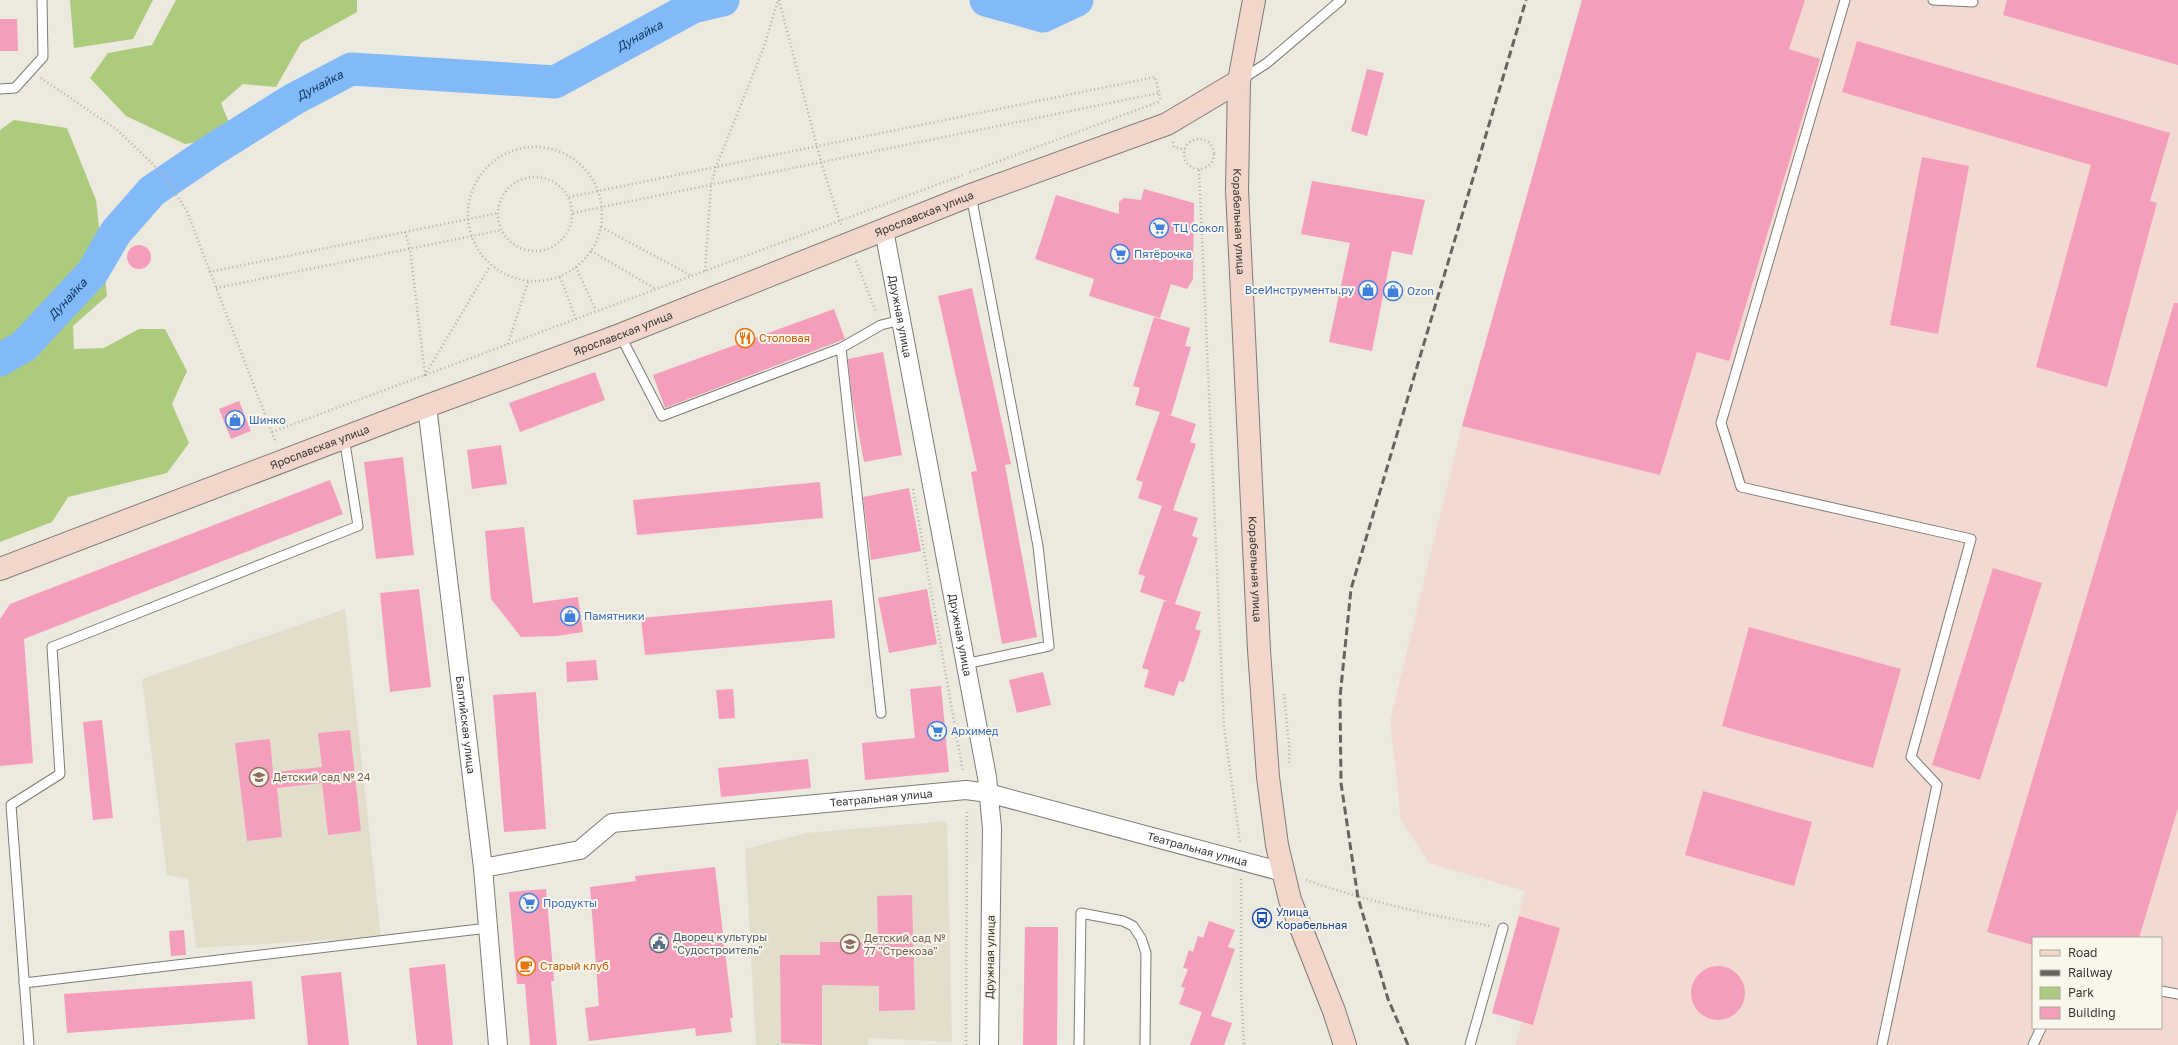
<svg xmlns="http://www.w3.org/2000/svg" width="2178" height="1045" font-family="'Golos Text',sans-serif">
<rect width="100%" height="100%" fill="#ece9de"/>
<path fill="#f2d9d1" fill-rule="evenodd" d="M1582 0H2178V1045H1516L1522 1021 1492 1013 1525 891 1429 863 1401 820 1390 720 1462 426ZM2033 938H2161V1028H2033Z"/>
<g fill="#e3decc">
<polygon points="345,609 381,937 196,948 188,879 167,875 142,679"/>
<polygon points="947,821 952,1042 869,1038 868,1045 756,1045 745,849 806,833"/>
</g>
<g fill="#accb7c">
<polygon points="70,0 153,0 133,39 74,48"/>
<polygon points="176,0 357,0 357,12 301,43 276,87 243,84 221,103 230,125 217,139 185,144 126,116 90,78 108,53 152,45"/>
<polygon points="14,120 67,128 96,200 107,296 73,326 74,349 104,348 139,329 165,329 187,371 172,404 189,443 167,473 68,497 52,522 0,542 0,130"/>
</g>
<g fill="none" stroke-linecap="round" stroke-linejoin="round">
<g stroke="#82b9f9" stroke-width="33">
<polyline points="986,0 1043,16 1077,0"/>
<path id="s1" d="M0 360 24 346 92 273 116 232 152 191 211 151 294 99 351 69 555 82 693 7 723 0"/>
</g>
</g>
<g fill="#f59ebb">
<polygon points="1582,0 1805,0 1789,49 1820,59 1729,361 1697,352 1660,475 1462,426"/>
<polygon points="2007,0 2178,0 2178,65 2003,15"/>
<polygon points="0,19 17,19 18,51 0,51"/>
<polygon points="1857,41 2170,133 2150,201 2157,203 2107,387 2036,367 2091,165 1842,92"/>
<polygon points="1367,69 1384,73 1367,136 1351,131"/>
<polygon points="1922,157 1969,166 1938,334 1890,325"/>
<polygon points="1312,181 1425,200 1412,255 1392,251 1372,351 1329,342 1350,243 1301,234"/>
<polygon points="1144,189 1194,203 1193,279 1187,289 1171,284 1160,318 1089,296 1094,279 1035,259 1056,195 1119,214 1119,202 1124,198 1141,200"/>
<circle cx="139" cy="257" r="12"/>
<polygon points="972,288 1011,464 1005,465 1037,637 1002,644 971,472 977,471 938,296"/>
<polygon points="2174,303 2178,303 2178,808 2139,938 2033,938 2033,945 1987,932"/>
<polygon points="834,309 845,339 665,408 653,375"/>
<polygon points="1154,317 1190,328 1185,346 1191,347 1171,415 1166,414 1196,424 1190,442 1196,444 1173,510 1198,518 1192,536 1198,538 1175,604 1201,612 1195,629 1201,631 1184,682 1179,681 1174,696 1144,687 1149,670 1142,668 1164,601 1170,602 1140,592 1145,576 1138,574 1162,506 1168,508 1138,498 1143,482 1136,480 1160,412 1135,405 1140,388 1133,386"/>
<polygon points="883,352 902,455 864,462 852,397 848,359"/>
<polygon points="595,372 605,400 520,432 509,403"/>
<polygon points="239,401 251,431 231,439 219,409"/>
<polygon points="501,445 507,484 472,489 467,450"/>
<polygon points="403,457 414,555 376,559 364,462"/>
<polygon points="330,480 343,514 24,639 33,763 0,766 0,619 10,604"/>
<polygon points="820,482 823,518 637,535 633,500"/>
<polygon points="909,488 921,551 871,560 863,497"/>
<polygon points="524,527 533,603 578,597 583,632 557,636 521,637 491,599 485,531"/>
<polygon points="1993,568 2042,583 1980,780 1932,765"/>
<polygon points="419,589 431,687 390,692 380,593"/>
<polygon points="927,589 937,644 889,653 878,598"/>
<polygon points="832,600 835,638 645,655 641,618"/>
<polygon points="1749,627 1901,669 1873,768 1722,726"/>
<polygon points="596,660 598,680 567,682 566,662"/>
<polygon points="1043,672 1051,705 1017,713 1009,680"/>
<polygon points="941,686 949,772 865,780 862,743 915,738 910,689"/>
<polygon points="733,689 735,718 719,719 716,690"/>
<polygon points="536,692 546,829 504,832 493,695"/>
<polygon points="102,720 113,818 93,820 83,722"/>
<polygon points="350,730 361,831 328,835 322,783 277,788 282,837 247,841 235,743 270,739 273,772 322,767 318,733"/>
<polygon points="808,759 811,788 721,797 718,768"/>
<polygon points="1703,791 1812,822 1794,886 1685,855"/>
<polygon points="715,867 733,1018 730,1018 732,1032 696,1036 695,1028 589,1041 585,1008 599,1006 590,887 636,881 635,876"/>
<polygon points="546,889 554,981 551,981 557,1045 530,1045 525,984 517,984 509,892"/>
<polygon points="912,895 915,1010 879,1011 879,986 822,985 822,1045 781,1043 780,955 820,955 820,942 878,942 877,896"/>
<polygon points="1519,916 1560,928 1533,1025 1492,1013"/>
<polygon points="1209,921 1235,930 1228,947 1235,949 1211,1016 1232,1023 1224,1045 1190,1045 1202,1012 1207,1014 1179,1004 1185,988 1181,987 1188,969 1183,968 1189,950 1193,952 1198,936 1203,938"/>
<polygon points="1025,927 1058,927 1057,1045 1023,1045"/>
<polygon points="184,930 186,955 171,956 169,931"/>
<polygon points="445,964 453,1045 417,1045 409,968"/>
<circle cx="1718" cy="993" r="27"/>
<polygon points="341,972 349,1045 308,1045 301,976"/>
<polygon points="252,981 255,1019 67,1033 64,994"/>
</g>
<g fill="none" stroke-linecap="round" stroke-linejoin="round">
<defs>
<g id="lane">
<polyline points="1845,0 1721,423 1741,487 1971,539 1911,757 1937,785 1882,1045"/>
<polyline points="1933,0 1973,2"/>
<polyline points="1242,79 1267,63 1341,0"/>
<polyline points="0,89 15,88 43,57 42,0"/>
<polyline points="620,335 662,416 841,348 881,325 901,320"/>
<polyline points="841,348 881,713"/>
<polyline points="965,664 1049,646 1038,546 971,195"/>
<polyline points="24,983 488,928"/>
<polyline points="2161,991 2178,994"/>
<polyline points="29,1045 11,805 60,774 52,647 358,526 344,437"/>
<polyline points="1079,1045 1081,913 1123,921 1133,926 1141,938 1146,953 1145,1045"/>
<polyline points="1470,1045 1503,928"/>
<polyline points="2033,1045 2041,1028"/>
</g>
<g id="street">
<path id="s2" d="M884 230 987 777 992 828 989 1045"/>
<path id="s3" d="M427 406 483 868 498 1045"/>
<path id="s4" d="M483 868 580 850 612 823 966 790 988 793 1283 872"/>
</g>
<g id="secondary">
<path id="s5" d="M1254 0 1239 81 1237 190 1259 650 1268 777 1277 845 1290 900 1334 1011 1345 1045"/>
<path id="s6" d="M0 569 427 406 620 335 971 195 1167 124 1239 81"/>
</g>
</defs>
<use href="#lane" stroke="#7e7c72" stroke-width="11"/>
<use href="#street" stroke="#7e7c72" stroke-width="20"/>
<use href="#secondary" stroke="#7e7c72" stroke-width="24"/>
<g stroke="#b4b1a9" stroke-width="2.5" stroke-dasharray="1 3" stroke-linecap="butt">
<polyline points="779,0 821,162 841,225"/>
<polyline points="41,78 116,129 159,170 186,209 276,443"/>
<circle cx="1199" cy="154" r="15"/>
<polyline points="1173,142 1174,147 1185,150"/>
<circle cx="535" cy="214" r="67"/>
<polyline points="1199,170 1224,727 1240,842"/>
<polyline points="970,172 1161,101"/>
<circle cx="535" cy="214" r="37"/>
<polyline points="569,197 1155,77 1161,101"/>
<polyline points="573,213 1159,93"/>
<polyline points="601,227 692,276"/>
<polyline points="405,232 410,249 425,375 490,266"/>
<polyline points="591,251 656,289"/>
<polyline points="856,261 876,312"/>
<polyline points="576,267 596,311"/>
<polyline points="705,271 711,185 716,167 764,47 778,0"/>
<polyline points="209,272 498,213"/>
<polyline points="560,277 576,319"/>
<polyline points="216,288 502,230"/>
<polyline points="508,344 528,282"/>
<polyline points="272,432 963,175"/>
<polyline points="913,489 963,772"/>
<polyline points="1284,694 1289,745 1289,763"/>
<polyline points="1241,879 1241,991 1244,1045"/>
<path d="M1306 880C1367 901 1427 915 1491 926"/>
<polyline points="966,1045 967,809"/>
</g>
<use href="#lane" stroke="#fff" stroke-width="9"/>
<use href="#street" stroke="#fff" stroke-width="18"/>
<use href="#secondary" stroke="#f2d6cc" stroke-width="22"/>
<polyline stroke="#66645e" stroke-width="3" stroke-dasharray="8 4" stroke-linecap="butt" points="1408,1045 1388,999 1358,898 1341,783 1340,697 1351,589 1526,0"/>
</g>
<defs>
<symbol id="supermarket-ring" viewBox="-11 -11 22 22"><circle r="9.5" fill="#f9f6eb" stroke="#3f7fe0" stroke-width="1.5"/><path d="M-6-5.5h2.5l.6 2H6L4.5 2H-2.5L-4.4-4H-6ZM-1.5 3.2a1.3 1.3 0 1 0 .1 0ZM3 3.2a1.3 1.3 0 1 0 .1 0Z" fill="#3f7fe0"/></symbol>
<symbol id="shop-ring" viewBox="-11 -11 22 22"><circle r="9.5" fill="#f9f6eb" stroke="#3f7fe0" stroke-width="1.5"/><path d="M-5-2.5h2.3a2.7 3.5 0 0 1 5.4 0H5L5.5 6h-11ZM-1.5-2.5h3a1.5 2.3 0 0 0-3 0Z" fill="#3f7fe0"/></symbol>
<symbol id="restaurant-ring" viewBox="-11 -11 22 22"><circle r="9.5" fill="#f9f6eb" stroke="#e8710a" stroke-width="1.5"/><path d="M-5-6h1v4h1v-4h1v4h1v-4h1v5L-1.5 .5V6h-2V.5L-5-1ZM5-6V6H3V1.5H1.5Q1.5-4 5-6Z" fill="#e8710a"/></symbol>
<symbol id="school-ring" viewBox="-11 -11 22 22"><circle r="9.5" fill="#f9f6eb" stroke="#8d6e63" stroke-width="1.5"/><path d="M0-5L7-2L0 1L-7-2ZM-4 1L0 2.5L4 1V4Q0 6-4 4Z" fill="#8d6e63"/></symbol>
<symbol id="bus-ring" viewBox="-11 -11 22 22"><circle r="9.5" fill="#f9f6eb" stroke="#1a4fb4" stroke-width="1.5"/><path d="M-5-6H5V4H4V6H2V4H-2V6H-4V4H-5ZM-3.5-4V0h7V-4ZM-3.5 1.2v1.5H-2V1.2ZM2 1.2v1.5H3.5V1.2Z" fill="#1a4fb4"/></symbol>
<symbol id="civic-ring" viewBox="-11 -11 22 22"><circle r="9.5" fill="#f9f6eb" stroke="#5c6f8a" stroke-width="1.5"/><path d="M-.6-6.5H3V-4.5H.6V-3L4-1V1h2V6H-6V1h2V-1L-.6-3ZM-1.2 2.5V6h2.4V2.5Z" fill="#5c6f8a"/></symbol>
<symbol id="cafe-ring" viewBox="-11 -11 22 22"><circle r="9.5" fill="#f9f6eb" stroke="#e8710a" stroke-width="1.5"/><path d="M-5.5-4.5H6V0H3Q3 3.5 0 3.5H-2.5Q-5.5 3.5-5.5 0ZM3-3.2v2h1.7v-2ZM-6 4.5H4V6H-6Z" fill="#e8710a"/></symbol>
</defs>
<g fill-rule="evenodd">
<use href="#supermarket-ring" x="1148" y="217" width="22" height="22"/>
<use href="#supermarket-ring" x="1109" y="243" width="22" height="22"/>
<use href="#shop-ring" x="1357" y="279" width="22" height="22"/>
<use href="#shop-ring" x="1382" y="280" width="22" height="22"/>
<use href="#restaurant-ring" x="734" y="327" width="22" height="22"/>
<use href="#shop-ring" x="224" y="409" width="22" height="22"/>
<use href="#shop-ring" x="559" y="605" width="22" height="22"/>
<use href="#supermarket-ring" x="926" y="720" width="22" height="22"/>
<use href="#school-ring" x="248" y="766" width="22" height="22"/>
<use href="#supermarket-ring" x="518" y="892" width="22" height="22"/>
<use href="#bus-ring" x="1251" y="907" width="22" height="22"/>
<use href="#civic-ring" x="648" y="932" width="22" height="22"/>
<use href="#school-ring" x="839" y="933" width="22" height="22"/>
<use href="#cafe-ring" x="515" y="955" width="22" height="22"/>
</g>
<g text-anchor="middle" stroke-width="4" stroke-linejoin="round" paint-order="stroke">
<g font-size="11" fill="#393733" stroke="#f9f6eb">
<text dy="4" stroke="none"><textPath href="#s6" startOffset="990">Ярославская улица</textPath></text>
<text dy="4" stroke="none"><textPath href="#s5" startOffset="223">Корабельная улица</textPath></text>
<text dy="4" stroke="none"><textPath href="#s2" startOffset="88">Дружная улица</textPath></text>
<text dy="4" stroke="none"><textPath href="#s6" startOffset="666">Ярославская улица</textPath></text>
<text dy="4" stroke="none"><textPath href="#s6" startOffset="342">Ярославская улица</textPath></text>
<text dy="4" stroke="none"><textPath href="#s5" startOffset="571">Корабельная улица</textPath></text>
<text dy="4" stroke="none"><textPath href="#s2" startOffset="412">Дружная улица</textPath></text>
<text dy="4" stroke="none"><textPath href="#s3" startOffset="321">Балтийская улица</textPath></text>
<text dy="4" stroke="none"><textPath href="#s4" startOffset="411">Театральная улица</textPath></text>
<text dy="4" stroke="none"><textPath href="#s4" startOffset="735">Театральная улица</textPath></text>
<text transform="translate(990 957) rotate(-89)" y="4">Дружная улица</text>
</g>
<g font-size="11" fill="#366cbe" stroke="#f9f6eb" text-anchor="start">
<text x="1173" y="232">ТЦ Сокол</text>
<text x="1134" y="258">Пятёрочка</text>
<text x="1354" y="294" text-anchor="end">ВсеИнструменты.ру</text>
<text x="1407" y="295">Ozon</text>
<text x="249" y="424">Шинко</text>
<text x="584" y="620">Памятники</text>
<text x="951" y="735">Архимед</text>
<text x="543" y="907">Продукты</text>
</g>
<g font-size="11" fill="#c56008" stroke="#f9f6eb" text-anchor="start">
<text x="759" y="342">Столовая</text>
<text x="540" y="970">Старый клуб</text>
</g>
<g font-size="11" fill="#785e54" stroke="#f9f6eb" text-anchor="start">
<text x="273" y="781">Детский сад № 24</text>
<text x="864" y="942">Детский сад №<tspan x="864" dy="13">77 "Стрекоза"</tspan></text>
</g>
<g font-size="11" fill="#164399" stroke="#f9f6eb" text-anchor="start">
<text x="1276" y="916">Улица<tspan x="1276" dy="13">Корабельная</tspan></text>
</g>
<g font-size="11" fill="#4e5e75" stroke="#f9f6eb" text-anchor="start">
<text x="673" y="941">Дворец культуры<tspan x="673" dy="13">"Судостроитель"</tspan></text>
</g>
<g font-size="12" font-style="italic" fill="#10365f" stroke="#f9f6eb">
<text dy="4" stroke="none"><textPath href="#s1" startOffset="764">Дунайка</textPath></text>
<text dy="4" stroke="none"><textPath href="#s1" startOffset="428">Дунайка</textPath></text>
<text dy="4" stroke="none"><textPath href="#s1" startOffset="92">Дунайка</textPath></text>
</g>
</g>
<rect x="2032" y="937" width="130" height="92" fill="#f9f6eb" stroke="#acaaa1"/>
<rect x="2040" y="950" width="20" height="6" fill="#f2d6cc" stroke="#acaaa1"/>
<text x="2068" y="957" font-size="12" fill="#393733">Road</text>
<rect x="2040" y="970" width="20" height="6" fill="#66645e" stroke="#acaaa1"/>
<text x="2068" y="977" font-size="12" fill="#393733">Railway</text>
<rect x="2040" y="987" width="20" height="12" fill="#accb7c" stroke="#acaaa1"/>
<text x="2068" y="997" font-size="12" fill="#393733">Park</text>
<rect x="2040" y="1007" width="20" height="12" fill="#f59ebb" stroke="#acaaa1"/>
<text x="2068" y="1017" font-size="12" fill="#393733">Building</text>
</svg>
